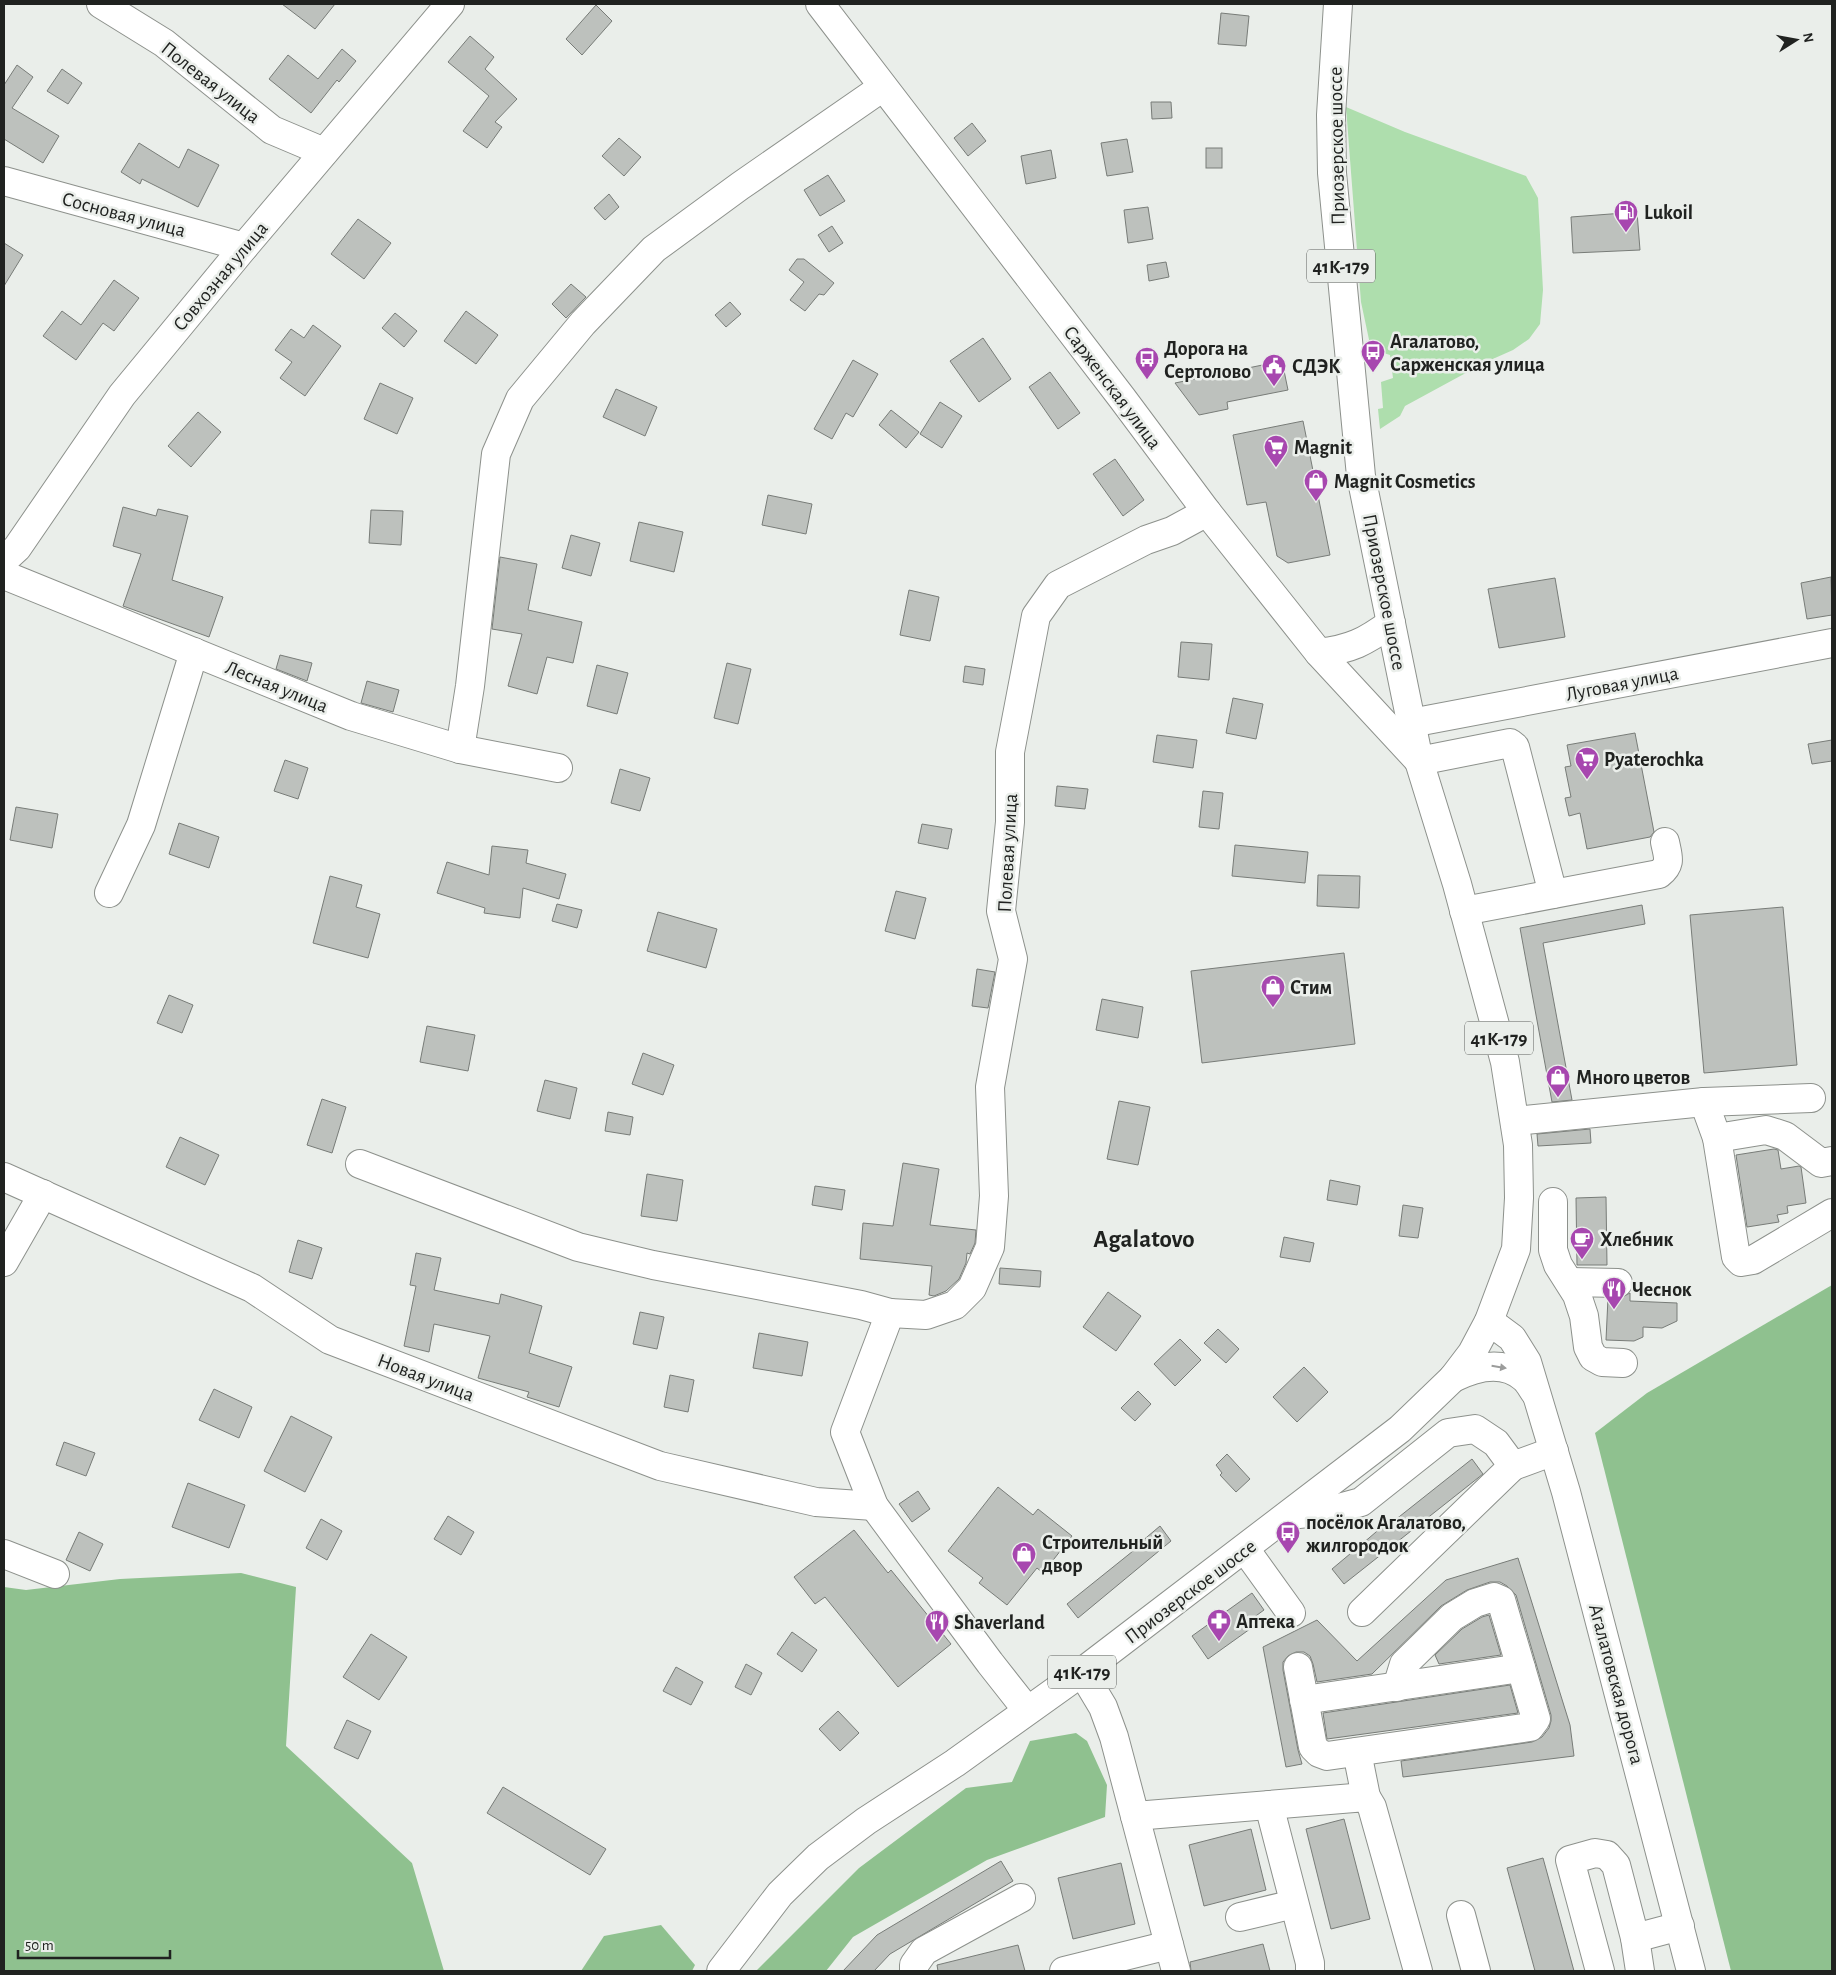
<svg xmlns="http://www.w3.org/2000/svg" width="1836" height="1975" font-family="'Alegreya Sans',sans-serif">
<rect width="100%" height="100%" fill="#eaeeea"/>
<polygon fill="#aedead" points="1346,107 1405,132 1526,176 1538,198 1543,290 1540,324 1529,339 1513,350 1486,362 1405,406 1400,416 1380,429 1378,409 1383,408 1381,382 1393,378 1390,355 1371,349 1361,302"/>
<g fill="#8fc18f">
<polygon points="1832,1285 1832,1971 1731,1971 1595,1433 1647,1393"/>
<polygon points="241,1573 296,1587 286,1746 412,1863 444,1971 4,1971 4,1587 26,1590 120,1579"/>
<polygon points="1076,1733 1087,1741 1107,1785 1105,1817 987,1860 853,1937 826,1971 756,1971 859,1868 966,1788 1012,1782 1030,1741"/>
<polygon points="661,1925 695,1965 692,1971 581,1971 604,1936"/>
</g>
<g fill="#bdc1bd" stroke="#787c78">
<polygon points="282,4 335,4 315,29"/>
<polygon points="596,5 612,21 582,55 566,39"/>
<polygon points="1221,13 1249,16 1246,46 1218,44"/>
<polygon points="470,36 494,57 485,69 517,99 495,122 502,127 487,148 463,131 489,96 448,62"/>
<polygon points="342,49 356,61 339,82 337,80 311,113 269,79 288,55 318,79"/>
<polygon points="17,65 33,77 12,108 59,136 43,163 4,139 4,85"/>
<polygon points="62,69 82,83 68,104 47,91"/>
<polygon points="1151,102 1171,102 1172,118 1152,119"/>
<polygon points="972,123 986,141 968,156 954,138"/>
<polygon points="619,138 641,157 624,176 602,156"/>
<polygon points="1127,139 1133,172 1107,176 1101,143"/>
<polygon points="139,143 179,168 188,149 219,165 198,207 142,179 140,184 121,172"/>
<rect x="1206" y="148" width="16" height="20"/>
<polygon points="1051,150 1056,178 1026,184 1021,156"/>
<polygon points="828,175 845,201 820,216 804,190"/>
<polygon points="609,194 619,207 605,220 594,208"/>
<polygon points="1148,207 1153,239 1128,243 1124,210"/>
<polygon points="1637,212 1640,250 1573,253 1571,217"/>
<polygon points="358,219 391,243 364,279 331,254"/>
<polygon points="832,226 843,243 829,252 818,235"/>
<polygon points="4,243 23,255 4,286"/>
<polygon points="797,259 804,259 834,283 824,295 819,294 805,311 790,300 804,282 789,270"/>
<polygon points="1166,262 1169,277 1149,281 1147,265"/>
<polygon points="114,280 139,298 114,331 103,323 76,360 43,336 62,311 81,325"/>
<polygon points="571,284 586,297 566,318 552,304"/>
<polygon points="730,302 741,314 726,327 715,315"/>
<polygon points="466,311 498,335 476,364 444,341"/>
<polygon points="395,313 417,331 404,347 382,328"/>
<polygon points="313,325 341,346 305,396 280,378 292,362 275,350 291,329 304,338"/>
<polygon points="983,338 1011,379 979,402 950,361"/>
<polygon points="853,360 878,374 853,417 846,413 832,439 814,429"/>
<polygon points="1282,361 1288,390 1227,402 1228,409 1199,415 1175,383"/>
<polygon points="1050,372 1080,413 1058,429 1029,387"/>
<polygon points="380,383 413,398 397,434 364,419"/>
<polygon points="616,389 657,407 645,436 603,417"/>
<polygon points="940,402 962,416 942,448 920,434"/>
<polygon points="891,410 919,432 906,448 879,425"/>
<polygon points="198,412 221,432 191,467 168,446"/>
<polygon points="1303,421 1330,555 1288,563 1277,556 1266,502 1247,505 1233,435"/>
<polygon points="1115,459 1144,500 1123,516 1093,474"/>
<polygon points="768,495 812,504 806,534 762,525"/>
<polygon points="123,507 156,516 158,509 188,516 172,580 223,597 209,637 123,606 141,554 113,546"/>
<polygon points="371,510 403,511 401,545 369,543"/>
<polygon points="639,522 683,532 674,572 630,561"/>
<polygon points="571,535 600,543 591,576 562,568"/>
<polygon points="500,557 537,564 528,610 582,622 573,663 547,657 537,694 508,686 522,634 492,629"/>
<polygon points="1831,577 1832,615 1807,619 1801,583"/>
<polygon points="1555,578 1565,637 1499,648 1488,589"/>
<polygon points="909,590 939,597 930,641 900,635"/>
<polygon points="1181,642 1212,644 1209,680 1178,677"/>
<polygon points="280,655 312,663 307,681 276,669"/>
<polygon points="727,663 751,669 738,724 714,718"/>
<polygon points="597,665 628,673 617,714 587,706"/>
<polygon points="965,666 985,669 983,685 963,682"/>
<polygon points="367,681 399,690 393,712 361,703"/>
<polygon points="1233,698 1263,704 1256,739 1226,733"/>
<polygon points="1635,733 1654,832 1650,837 1587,849 1580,813 1569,816 1565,798 1571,797 1565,767 1571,766 1567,745"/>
<polygon points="1157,735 1197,740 1193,768 1153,762"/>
<polygon points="1832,740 1832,761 1812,764 1808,744"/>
<polygon points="285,760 308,768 298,799 274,791"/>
<polygon points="620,769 650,778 640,811 611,803"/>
<polygon points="1057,786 1088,789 1085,809 1055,806"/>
<polygon points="1203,791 1223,793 1219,829 1199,827"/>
<polygon points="16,807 58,814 52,848 10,840"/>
<polygon points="179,823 219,837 209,868 169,854"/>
<polygon points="922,824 952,829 948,849 918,843"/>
<polygon points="1235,845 1308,852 1305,883 1232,876"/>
<polygon points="492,846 528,850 526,863 566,874 559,899 523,888 520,918 484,913 485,908 437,893 447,862 489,875"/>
<polygon points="1318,875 1360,876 1359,908 1317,906"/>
<polygon points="330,876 362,885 356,907 380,914 368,958 313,943"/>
<polygon points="896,891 926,898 915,939 885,931"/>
<polygon points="557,904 582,910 577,928 552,921"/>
<polygon points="1642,905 1645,924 1543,943 1572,1100 1552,1102 1520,928"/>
<polygon points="1783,907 1797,1065 1704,1073 1690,915"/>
<polygon points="658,912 717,929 706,968 647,951"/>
<polygon points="1344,953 1355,1044 1202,1063 1191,971"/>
<polygon points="977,969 995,972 988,1008 972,1006"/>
<polygon points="169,995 193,1005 182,1033 157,1023"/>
<polygon points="1102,999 1143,1007 1138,1038 1096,1030"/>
<polygon points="427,1026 475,1035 468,1071 420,1062"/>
<polygon points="643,1053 674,1065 663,1095 632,1084"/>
<polygon points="545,1080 577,1088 570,1119 537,1111"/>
<polygon points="322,1099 346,1107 332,1153 307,1145"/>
<polygon points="1119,1101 1150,1107 1138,1165 1107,1159"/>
<polygon points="608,1112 633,1117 630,1135 605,1131"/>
<polygon points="1590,1129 1591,1143 1538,1146 1537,1134"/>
<polygon points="180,1137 219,1155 205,1185 166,1167"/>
<polygon points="1774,1149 1778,1150 1781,1169 1799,1166 1801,1167 1806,1203 1787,1206 1788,1213 1777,1215 1779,1222 1747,1227 1736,1155"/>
<polygon points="903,1163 939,1169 930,1225 976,1230 975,1243 970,1254 967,1253 966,1263 959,1279 946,1291 934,1296 929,1295 932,1266 860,1259 863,1223 893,1226"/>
<polygon points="647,1174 683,1180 677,1221 641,1216"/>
<polygon points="1330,1180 1360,1186 1357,1205 1327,1200"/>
<polygon points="815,1186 845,1190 842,1210 812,1205"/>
<polygon points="1606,1197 1607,1265 1577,1265 1576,1198"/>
<polygon points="1403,1205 1423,1208 1418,1238 1399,1236"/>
<polygon points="1284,1237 1314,1243 1310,1262 1280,1257"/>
<polygon points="298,1240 322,1248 312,1279 289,1272"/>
<polygon points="416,1253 441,1258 434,1290 499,1304 501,1294 542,1306 529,1353 572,1367 559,1407 527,1397 529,1392 478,1378 490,1336 434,1324 429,1352 404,1346 416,1286 410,1285"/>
<polygon points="1000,1268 1041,1271 1040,1287 999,1284"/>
<polygon points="1108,1292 1141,1316 1116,1351 1083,1327"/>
<polygon points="1630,1293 1630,1301 1677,1303 1677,1321 1662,1328 1643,1327 1643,1337 1634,1341 1606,1340 1608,1298 1618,1299"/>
<polygon points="640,1312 664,1317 657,1349 633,1344"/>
<polygon points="1218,1329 1239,1349 1226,1363 1204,1343"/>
<polygon points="759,1333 808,1342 802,1376 753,1368"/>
<polygon points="1180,1339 1201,1360 1175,1386 1154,1364"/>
<polygon points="1304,1367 1328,1392 1297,1422 1273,1397"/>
<polygon points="670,1375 694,1380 688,1412 664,1407"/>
<polygon points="214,1389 252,1407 239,1438 199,1420"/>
<polygon points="1138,1391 1151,1404 1135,1421 1121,1408"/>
<polygon points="291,1416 332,1437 305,1492 264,1471"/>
<polygon points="64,1442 95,1453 86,1476 56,1465"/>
<polygon points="1227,1454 1250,1479 1236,1492 1220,1475 1222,1473 1216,1465"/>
<polygon points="1472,1459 1483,1474 1344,1584 1332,1569 1369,1538 1383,1526 1385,1528"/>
<polygon points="188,1483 245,1505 229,1548 172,1527"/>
<polygon points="998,1487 1033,1515 1038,1509 1072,1536 1043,1573 1037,1568 1007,1605 979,1583 983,1578 948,1551"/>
<polygon points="918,1491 930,1509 912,1522 899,1504"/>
<polygon points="448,1516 474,1532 461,1555 434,1539"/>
<polygon points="321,1519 342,1531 327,1560 306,1548"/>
<polygon points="1160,1526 1171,1541 1078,1618 1067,1604 1143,1543 1141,1542"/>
<polygon points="854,1530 888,1573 891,1570 951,1644 898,1687 825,1597 815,1604 794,1577"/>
<polygon points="79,1532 103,1544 90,1571 66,1560"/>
<polygon points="1518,1558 1570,1725 1574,1756 1403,1777 1401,1761 1532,1742 1542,1737 1549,1728 1551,1721 1551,1715 1516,1595 1507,1586 1500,1582 1490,1582 1467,1590 1441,1606 1372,1674 1317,1682 1313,1664 1310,1656 1304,1652 1296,1652 1288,1656 1283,1662 1283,1670 1298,1750 1302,1764 1286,1767 1263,1647 1317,1620 1357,1661 1446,1580"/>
<polygon points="1252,1593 1264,1610 1246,1623 1250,1629 1208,1659 1192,1636"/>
<polygon points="1489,1615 1501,1655 1439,1664 1435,1655 1462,1629 1482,1617"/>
<polygon points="792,1632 817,1650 802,1672 777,1654"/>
<polygon points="371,1634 407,1657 379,1700 343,1677"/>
<polygon points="746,1664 762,1673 751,1695 735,1687"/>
<polygon points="676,1667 703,1682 691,1705 663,1691"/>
<polygon points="1510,1685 1518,1713 1327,1739 1323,1713"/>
<polygon points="838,1711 859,1733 840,1751 819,1729"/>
<polygon points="347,1720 371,1731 358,1759 334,1748"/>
<polygon points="503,1787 606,1849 590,1875 487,1813"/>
<polygon points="1344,1819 1370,1919 1331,1929 1306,1829"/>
<polygon points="1251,1829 1266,1890 1204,1906 1189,1845"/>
<polygon points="1543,1858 1554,1898 1574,1971 1535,1971 1507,1868"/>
<polygon points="1001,1861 1013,1881 890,1954 874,1971 843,1971 877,1935"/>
<polygon points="1121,1863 1135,1924 1073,1939 1058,1878"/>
<polygon points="1263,1944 1270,1971 1191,1971 1190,1962"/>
<polygon points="1018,1945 1025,1971 938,1971 937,1965"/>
</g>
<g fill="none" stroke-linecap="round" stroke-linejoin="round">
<defs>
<g id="minor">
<polyline points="101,4 164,43 272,130 324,152"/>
<polyline points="4,181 244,247"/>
<polyline points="4,560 17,548 122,395 244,247 450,4"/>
<polyline points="4,575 351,716 460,749 558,768"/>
<polyline points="1411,723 1832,643"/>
<polyline points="460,749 470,686 496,454 520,399 583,323 654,249 740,186 883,87"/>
<polyline points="1419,761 1510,743 1515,747 1553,894"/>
<polyline points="109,893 141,825 194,652"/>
<path d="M1464 911 1659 874C1672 864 1668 857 1665 842"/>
<polyline points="1704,1102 1717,1138 1736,1257 1741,1262 1753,1260 1832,1213"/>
<polyline points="1515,1121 1704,1102 1811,1098"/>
<polyline points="1717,1138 1766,1130 1785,1136 1821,1163 1832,1161"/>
<polyline points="360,1164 578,1247 653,1265 861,1305 890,1313 845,1432 874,1506 990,1663 1027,1710"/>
<polyline points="4,1177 252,1288 330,1340 660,1466 816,1502 874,1506"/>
<polyline points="1553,1202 1553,1250 1558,1265 1577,1295 1584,1316 1588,1347 1593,1357 1602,1362 1623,1363"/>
<polyline points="4,1262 43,1194"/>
<polyline points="1570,1282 1618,1283"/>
<polyline points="890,1313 926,1315 955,1305 972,1288 990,1247 994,1196 990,1087 1013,959 1001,911 1010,822 1010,752 1036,616 1058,585 1146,540 1172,531 1207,512"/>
<polyline points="1289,1515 1328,1511 1361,1502 1448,1433 1475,1429 1496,1443 1513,1466 1554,1451"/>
<polyline points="1245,1549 1291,1613"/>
<polyline points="4,1554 55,1574"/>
<polyline points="1362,1612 1513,1466"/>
<polyline points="1298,1667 1313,1747 1319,1753 1327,1756 1530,1727 1536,1719 1501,1600 1494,1597 1475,1603 1452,1617 1404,1664 1397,1687"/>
<polyline points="1082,1672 1103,1707 1114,1737 1176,1971"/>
<polyline points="1304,1700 1521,1668"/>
<polyline points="1357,1752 1366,1797"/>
<polyline points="1269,1805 1310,1963 1310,1971"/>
<polyline points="1135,1816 1366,1797 1372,1807 1418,1971"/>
<polyline points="1461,1915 1476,1971"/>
<polyline points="1240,1917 1294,1904"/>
<polyline points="1635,1938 1680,1926"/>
<polyline points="914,1971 914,1965 924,1951 1021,1898"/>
<polyline points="1064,1971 1169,1945"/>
<polyline points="1600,1971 1570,1860 1595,1853 1607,1855 1616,1865 1635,1938 1640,1971"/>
</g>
<g id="major">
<polyline points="820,4 1122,398 1207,512 1319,653 1419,761"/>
<path d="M1319 653C1351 649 1365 642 1391 623"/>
<polyline points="1489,1321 1512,1338 1527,1362 1566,1492 1691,1971"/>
<path d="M1453 1378C1475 1367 1503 1359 1524 1378 1529 1382 1532 1389 1536 1394"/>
<polyline points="721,1971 780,1894 818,1857 866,1821 955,1763 1082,1672 1400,1429 1453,1378 1472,1353 1489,1321 1516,1249 1519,1198 1518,1145 1505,1062 1457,884 1419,761 1361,476 1332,173 1331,115 1338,4"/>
</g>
</defs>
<use href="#minor" stroke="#8d918c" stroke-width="30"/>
<use href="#major" stroke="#8d918c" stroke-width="30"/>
<use href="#minor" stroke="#fff" stroke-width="28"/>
<use href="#major" stroke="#fff" stroke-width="28"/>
</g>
<defs><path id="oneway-solid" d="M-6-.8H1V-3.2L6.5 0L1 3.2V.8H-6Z" transform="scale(1.25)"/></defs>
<use fill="#9b9c9b" href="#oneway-solid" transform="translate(1499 1367) rotate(9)"/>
<defs>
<symbol id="fuel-pin" viewBox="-11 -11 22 30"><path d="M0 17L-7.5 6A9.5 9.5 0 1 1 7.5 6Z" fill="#a747af" stroke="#eaeeea"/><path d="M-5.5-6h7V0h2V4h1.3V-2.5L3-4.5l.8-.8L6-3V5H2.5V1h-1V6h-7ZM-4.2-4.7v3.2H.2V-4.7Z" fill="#fff"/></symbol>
<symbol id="bus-pin" viewBox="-11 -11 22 30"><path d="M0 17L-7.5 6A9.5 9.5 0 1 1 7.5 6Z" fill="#a747af" stroke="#eaeeea"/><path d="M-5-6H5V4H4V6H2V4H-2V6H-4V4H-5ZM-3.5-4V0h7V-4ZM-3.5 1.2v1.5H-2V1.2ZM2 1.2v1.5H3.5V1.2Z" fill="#fff"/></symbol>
<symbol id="civic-pin" viewBox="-11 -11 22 30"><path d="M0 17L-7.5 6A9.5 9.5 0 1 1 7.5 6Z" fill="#a747af" stroke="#eaeeea"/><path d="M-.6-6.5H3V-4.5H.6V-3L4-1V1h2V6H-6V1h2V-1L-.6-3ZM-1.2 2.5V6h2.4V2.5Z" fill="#fff"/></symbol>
<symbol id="supermarket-pin" viewBox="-11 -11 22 30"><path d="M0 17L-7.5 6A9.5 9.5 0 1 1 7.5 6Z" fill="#a747af" stroke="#eaeeea"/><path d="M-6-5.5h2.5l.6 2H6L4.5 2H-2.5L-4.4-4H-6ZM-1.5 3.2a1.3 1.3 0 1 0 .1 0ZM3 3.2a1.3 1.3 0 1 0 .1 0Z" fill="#fff"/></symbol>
<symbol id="shop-pin" viewBox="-11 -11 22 30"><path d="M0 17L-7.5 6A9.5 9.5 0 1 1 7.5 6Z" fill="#a747af" stroke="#eaeeea"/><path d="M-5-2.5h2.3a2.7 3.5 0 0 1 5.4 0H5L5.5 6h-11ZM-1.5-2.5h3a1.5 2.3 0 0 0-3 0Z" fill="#fff"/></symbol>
<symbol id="cafe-pin" viewBox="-11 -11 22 30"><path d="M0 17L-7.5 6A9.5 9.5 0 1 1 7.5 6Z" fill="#a747af" stroke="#eaeeea"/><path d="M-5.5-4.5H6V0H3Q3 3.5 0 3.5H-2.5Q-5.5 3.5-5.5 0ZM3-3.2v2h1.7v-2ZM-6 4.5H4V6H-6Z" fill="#fff"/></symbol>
<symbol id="restaurant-pin" viewBox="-11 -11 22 30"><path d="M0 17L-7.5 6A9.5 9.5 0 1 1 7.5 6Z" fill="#a747af" stroke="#eaeeea"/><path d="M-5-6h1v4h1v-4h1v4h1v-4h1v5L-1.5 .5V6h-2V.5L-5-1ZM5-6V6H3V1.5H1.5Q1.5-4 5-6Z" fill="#fff"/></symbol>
<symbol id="pharmacy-pin" viewBox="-11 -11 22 30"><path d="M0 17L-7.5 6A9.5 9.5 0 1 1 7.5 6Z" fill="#a747af" stroke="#eaeeea"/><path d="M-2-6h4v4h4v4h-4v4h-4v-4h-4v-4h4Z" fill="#fff"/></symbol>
</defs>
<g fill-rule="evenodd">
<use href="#fuel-pin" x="1612" y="198" width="28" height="38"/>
<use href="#bus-pin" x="1359" y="338" width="28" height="38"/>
<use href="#bus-pin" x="1133" y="345" width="28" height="38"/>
<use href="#civic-pin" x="1260" y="352" width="28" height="38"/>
<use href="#supermarket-pin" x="1262" y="433" width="28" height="38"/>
<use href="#shop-pin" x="1302" y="467" width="28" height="38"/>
<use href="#supermarket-pin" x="1573" y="745" width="28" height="38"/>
<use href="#shop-pin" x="1259" y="973" width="28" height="38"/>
<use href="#shop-pin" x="1544" y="1063" width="28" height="38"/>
<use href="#cafe-pin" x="1568" y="1225" width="28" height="38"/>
<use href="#restaurant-pin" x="1600" y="1275" width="28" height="38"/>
<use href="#bus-pin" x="1274" y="1519" width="28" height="38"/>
<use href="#shop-pin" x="1010" y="1540" width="28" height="38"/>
<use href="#pharmacy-pin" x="1205" y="1607" width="28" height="38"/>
<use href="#restaurant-pin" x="923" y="1608" width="28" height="38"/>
</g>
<g text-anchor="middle" stroke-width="5" stroke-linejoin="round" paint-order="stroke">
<g fill="#eaeeea" stroke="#5d5f5d" stroke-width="1">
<rect x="1307" y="249.5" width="68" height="33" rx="4"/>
<rect x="1465" y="1021.5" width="68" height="33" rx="4"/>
<rect x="1048" y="1655.5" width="68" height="33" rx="4"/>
</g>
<g font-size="19" font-weight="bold" fill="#202220">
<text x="1341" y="273">41К-179</text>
<text x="1499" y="1045">41К-179</text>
<text x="1082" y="1679">41К-179</text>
</g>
<g font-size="20" fill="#202220" stroke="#eaeeea">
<text transform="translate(211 82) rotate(38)" y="7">Полевая улица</text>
<text transform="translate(1336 146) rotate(-91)" y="7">Приозерское шоссе</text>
<text transform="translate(124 214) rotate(15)" y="7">Сосновая улица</text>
<text transform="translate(220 276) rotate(-50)" y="7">Совхозная улица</text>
<text transform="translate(1113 387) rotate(53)" y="7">Сарженская улица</text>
<text transform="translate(1385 592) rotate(79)" y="7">Приозерское шоссе</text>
<text transform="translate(1622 683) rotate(-11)" y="7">Луговая улица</text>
<text transform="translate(277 686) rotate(22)" y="7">Лесная улица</text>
<text transform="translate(1007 853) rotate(-87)" y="7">Полевая улица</text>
<text transform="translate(426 1377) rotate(21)" y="7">Новая улица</text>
<text transform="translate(1190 1591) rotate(-37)" y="7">Приозерское шоссе</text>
<text transform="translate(1617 1684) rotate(75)" y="7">Агалатовская дорога</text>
</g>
<g font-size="20" font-weight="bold" fill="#202220" stroke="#eaeeea" text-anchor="start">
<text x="1644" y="219">Lukoil</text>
<text x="1390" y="348">Агалатово,<tspan x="1390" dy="23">Сарженская улица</tspan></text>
<text x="1164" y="355">Дорога на<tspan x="1164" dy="23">Сертолово</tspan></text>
<text x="1292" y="373">СДЭК</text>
<text x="1294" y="454">Magnit</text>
<text x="1334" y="488">Magnit Cosmetics</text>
<text x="1604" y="766">Pyaterochka</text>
<text x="1290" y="994">Стим</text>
<text x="1576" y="1084">Много цветов</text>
<text x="1600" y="1246">Хлебник</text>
<text x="1632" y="1296">Чеснок</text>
<text x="1306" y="1529">посёлок Агалатово,<tspan x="1306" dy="23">жилгородок</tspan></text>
<text x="1042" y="1549">Строительный<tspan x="1042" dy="23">двор</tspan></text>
<text x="1236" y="1628">Аптека</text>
<text x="954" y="1629">Shaverland</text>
</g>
<g font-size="25" font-weight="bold" fill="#202220" stroke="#eaeeea">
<text x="1144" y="1247">Agalatovo</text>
</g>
</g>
<rect width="1836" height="1975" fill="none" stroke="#202220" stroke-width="10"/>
<g transform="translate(1796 40) rotate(79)" stroke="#eaeeea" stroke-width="4" paint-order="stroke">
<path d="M0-4L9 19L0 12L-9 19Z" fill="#202220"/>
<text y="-8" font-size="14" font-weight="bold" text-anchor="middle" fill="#202220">N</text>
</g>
<path d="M18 1950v8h152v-8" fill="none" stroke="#202220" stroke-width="2.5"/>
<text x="25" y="1950" font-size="15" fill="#202220" stroke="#eaeeea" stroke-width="4" paint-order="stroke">50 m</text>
</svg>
